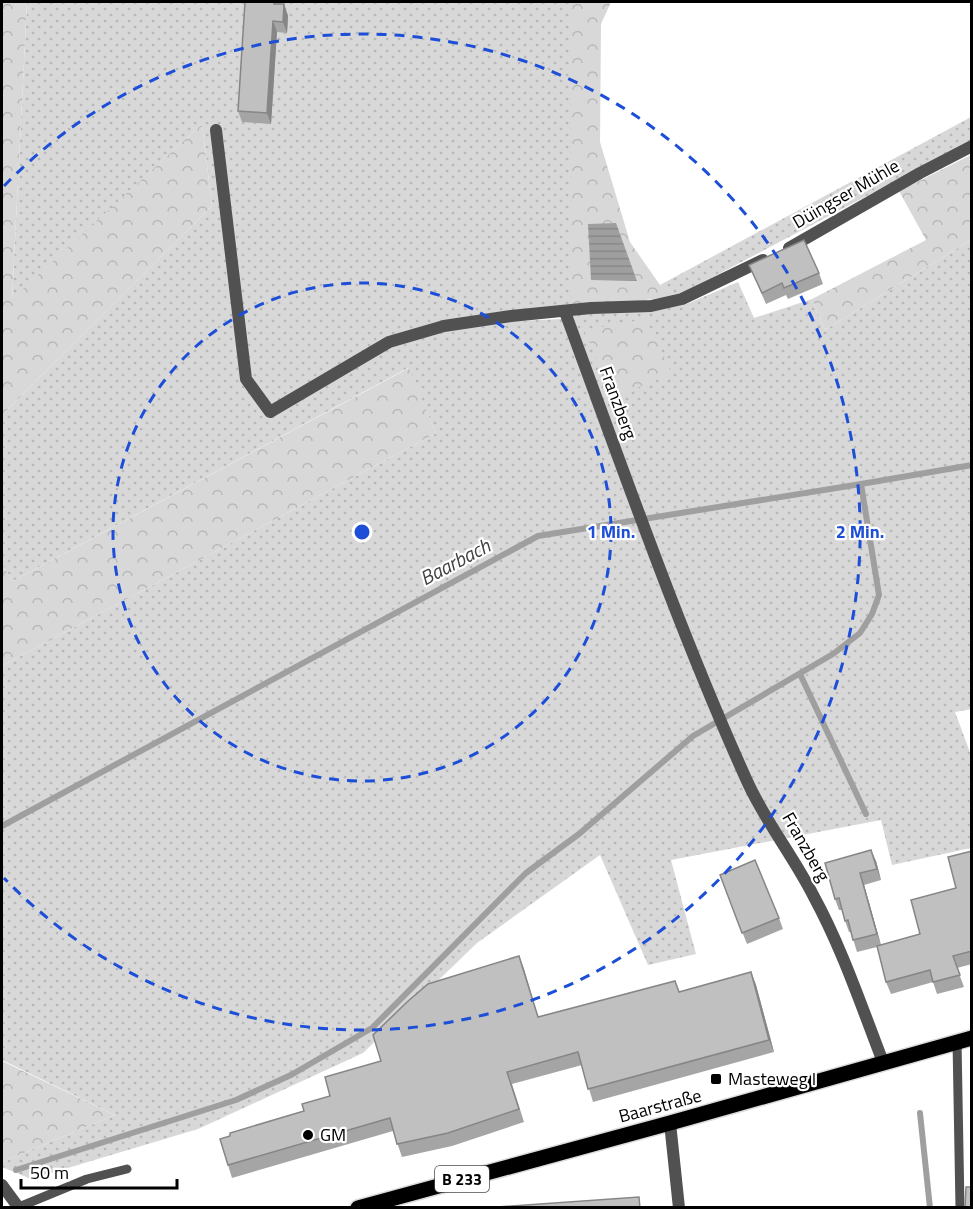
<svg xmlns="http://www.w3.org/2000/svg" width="973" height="1209" font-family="'Titillium Web',sans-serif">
<defs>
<pattern id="grass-dots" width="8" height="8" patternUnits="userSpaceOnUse" patternTransform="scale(1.5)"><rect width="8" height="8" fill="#d8d8d8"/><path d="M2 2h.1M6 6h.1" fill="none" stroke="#b8b8b8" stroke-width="1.8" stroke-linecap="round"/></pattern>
<pattern id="forest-crowns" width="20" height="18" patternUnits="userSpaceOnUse" patternTransform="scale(1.5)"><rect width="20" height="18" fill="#d8d8d8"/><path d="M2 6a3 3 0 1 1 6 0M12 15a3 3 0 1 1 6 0" fill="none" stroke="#b8b8b8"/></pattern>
<pattern id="water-rules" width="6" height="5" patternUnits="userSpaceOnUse" patternTransform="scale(1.5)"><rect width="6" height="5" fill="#9f9f9f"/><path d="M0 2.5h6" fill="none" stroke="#878787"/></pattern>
</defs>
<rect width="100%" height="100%" fill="#fff"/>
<g fill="url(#grass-dots)">
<polygon points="27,2 572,2 572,304 495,314 496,322 560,319 591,312 651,310 687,304 738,282 754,318 812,299 825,330 971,240 972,709 955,712 971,755 971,848 892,865 881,820 671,860 696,954 648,965 600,855 477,943 363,1053 198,1129 31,1179 2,1167 2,1162 115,1115 2,1060 2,666 436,433 408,368 13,581 2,565 2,415 212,206 202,124 12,300"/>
<polygon points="971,117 971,141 677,296 660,285"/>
</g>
<g fill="url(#forest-crowns)">
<polygon points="2,2 27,2 12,299 202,124 212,206 2,415"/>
<polygon points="572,2 611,2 601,24 600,142 630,242 660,285 677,296 637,301 572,304"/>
<polygon points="971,155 971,240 825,330 812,299 926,240 899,191"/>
<polygon points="646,319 672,374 614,397 584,330"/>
<polygon points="409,368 436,433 2,666 2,565 13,581"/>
<polygon points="2,1061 115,1115 2,1162"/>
</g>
<polygon fill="url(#water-rules)" points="616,223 637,281 591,280 588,224"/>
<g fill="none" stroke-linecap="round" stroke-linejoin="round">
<g stroke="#9f9f9f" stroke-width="6">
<polyline points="800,674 866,814"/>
<polyline points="2,826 538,536 861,484 972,465"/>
<polyline points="920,1113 930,1208"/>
<polyline points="16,1170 236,1100 291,1075 372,1028 526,873 579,834 693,736 833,654 860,633 872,614 879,595 861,484"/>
</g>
<defs>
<polyline id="primary" points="358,1208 670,1123 972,1038"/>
</defs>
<use href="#primary" stroke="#dbdbdb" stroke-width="18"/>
<g stroke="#515151" stroke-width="9">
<polyline points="957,1041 960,1208"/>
<polyline points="19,1207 87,1179 127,1169"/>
</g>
<g stroke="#515151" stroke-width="12">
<polyline points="216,130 246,379 270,412 389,342 444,326 511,316 591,308 651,306 682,299 763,260"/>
<polyline points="789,248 920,173 972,146"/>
<path d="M565 312C623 469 678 628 747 781 765 821 793 856 813 895 842 948 861 1005 883 1062"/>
<polyline points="670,1123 679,1208"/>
<polyline points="2,1185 19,1208"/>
</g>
<use href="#primary" stroke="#000" stroke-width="15"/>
</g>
<g fill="#a5a5a5">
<polygon points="245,2 278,2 279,4 284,4 288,16 287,33 277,32 271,124 242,122 238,111"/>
<polygon points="749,265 819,273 823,284 788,299 786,295 766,304"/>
<polygon points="972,851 972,964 957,968 964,987 937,994 933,982 891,994 886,982 877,947 857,952 851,932 849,932 845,921 842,910 839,910 835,899 825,863 876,861 881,880 864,885 881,945 920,934 956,888"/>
<polygon points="720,875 779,918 783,929 747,944"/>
<polygon points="519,956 538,1017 675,981 679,992 751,972 756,985 774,1052 593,1102 582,1065 512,1084 524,1122 452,1146 402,1157 393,1131 232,1178 228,1165 304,1111 330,1096 381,1061"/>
</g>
<g fill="#868686">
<polygon points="284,4 288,16 287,33 283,22"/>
<polygon points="273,21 277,32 271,124 267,113"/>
<polygon points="871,850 876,861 881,880 877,869"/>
<polygon points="860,873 864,885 881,945 877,934"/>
<polygon points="519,956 524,969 542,1030 538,1017"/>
<polygon points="751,972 756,985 774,1052 769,1040"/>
</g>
<g fill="#c0c0c0" stroke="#868686" stroke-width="1.5">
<polygon points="245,2 274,2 274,4 284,4 283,22 273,21 267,113 238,111"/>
<polygon points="804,240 819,273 784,288 782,283 762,293 749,265"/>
<polygon points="871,850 877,869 860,873 877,934 853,940 848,920 845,921 839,898 835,899 825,863"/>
<polygon points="972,851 972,951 953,956 960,975 933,982 930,970 886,982 877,946 920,934 911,900 956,888 948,857"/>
<polygon points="755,860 779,918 742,933 720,875"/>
<polygon points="519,956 538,1017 675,981 679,992 751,972 769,1040 588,1089 578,1052 507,1072 519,1109 448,1133 397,1144 390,1118 228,1165 220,1139 230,1136 230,1133 304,1111 302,1104 330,1096 325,1077 381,1061 373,1035 407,1002 428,984"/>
<polygon points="966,1187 972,1187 972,1208 965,1208"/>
<polygon points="639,1197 640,1208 497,1207"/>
</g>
<g fill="none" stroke="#1d4ed8" stroke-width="3" stroke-dasharray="10 8">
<circle cx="362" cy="532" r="249"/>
<path d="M4 186A498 498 0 1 1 4 878"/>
</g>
<g fill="#000" stroke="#fff" stroke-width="2">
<rect x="710" y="1073" width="12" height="12" rx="3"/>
<circle cx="308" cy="1135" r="6"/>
</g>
<g text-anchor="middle" stroke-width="4.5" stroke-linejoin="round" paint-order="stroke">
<rect fill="#fff" stroke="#4c4c4c" stroke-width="1.5" x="435" y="1166" width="54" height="26" rx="4.5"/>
<g font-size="16" font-weight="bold" fill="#000">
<text x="462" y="1185">B 233</text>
</g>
<g font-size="18" fill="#000" stroke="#fff">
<text transform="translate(846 194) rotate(-30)" y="6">Düingser Mühle</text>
<text transform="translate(618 403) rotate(70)" y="6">Franzberg</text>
<text transform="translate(806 847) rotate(60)" y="6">Franzberg</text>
<text transform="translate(660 1106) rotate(-15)" y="6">Baarstraße</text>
</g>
<g font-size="18" fill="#000" stroke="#fff" text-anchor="start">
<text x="728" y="1085">Masteweg I</text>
<text x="320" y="1141">GM</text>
</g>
<g font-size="20" font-style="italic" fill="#404040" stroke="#fff">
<text transform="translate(455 562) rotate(-28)" y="7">Baarbach</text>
</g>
</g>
<circle cx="362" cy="532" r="9" fill="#1d4ed8" stroke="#fff" stroke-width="3"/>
<g font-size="18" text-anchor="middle" font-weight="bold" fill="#1d4ed8" stroke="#fff" stroke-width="4.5" stroke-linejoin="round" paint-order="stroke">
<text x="611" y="538">1 Min.</text>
<text x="860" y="538">2 Min.</text>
</g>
<rect width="973" height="1209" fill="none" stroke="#000000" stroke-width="6"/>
<path d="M21 1179v9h156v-9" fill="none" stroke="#000000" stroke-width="3"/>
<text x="30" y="1179" font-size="18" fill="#000000" stroke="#ffffff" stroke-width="4.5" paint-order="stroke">50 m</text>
</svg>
